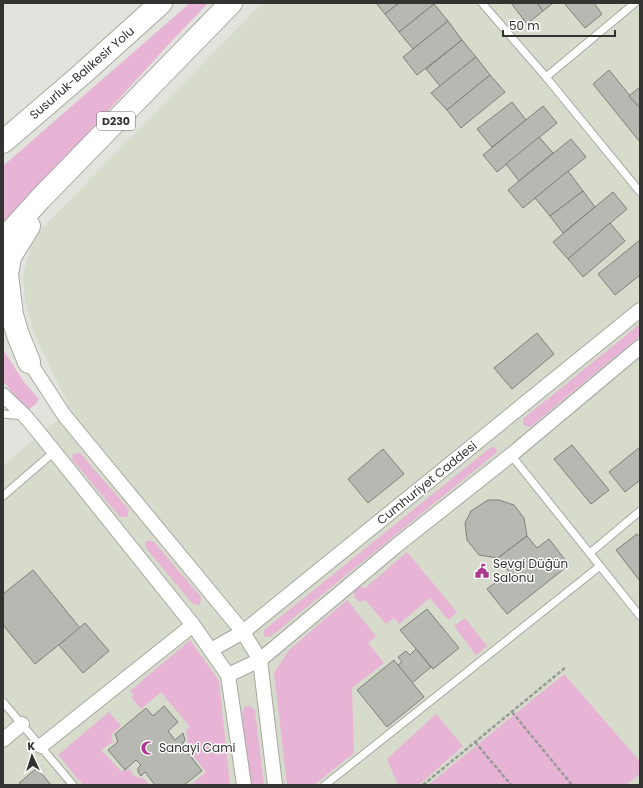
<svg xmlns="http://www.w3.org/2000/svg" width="643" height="788" font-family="Poppins,sans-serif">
<rect width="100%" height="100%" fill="#e1e3dc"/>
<polygon fill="#d6dbcc" points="262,3 640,3 640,785 3,785 3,466 40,434 64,415 72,412 33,331 25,299 23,274 34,237"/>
<g fill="#e7b4d5">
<polygon points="190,3 208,3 169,44 3,226 3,166"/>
<polygon points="640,324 640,336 530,427 523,425 523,419"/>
<polygon points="3,350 24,382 39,399 36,404 29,409 24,407 3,381"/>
<polygon points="494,447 497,450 496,453 270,637 264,636 264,630 490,448"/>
<polygon points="80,453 129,510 127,517 120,517 72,459 73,454"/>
<polygon points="146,541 153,541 201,597 200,605 193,604 145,547"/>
<polygon points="407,552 457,612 448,620 430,598 399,624 394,618 386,624 365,600 359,602 354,596 354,590 359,587 365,588"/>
<polygon points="347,600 376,636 368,643 384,663 352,688 354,753 314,785 287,785 274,673 289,650"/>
<polygon points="465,618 487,646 476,655 454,626"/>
<polygon points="190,640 219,681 230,785 191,785 206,772 186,747 188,740 186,731 190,727 161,692 141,709 131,697 134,695 130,691"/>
<polygon points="564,674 638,759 640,762 640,774 626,785 428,785"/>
<polygon points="250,706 255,710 264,785 251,785 242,713 245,707"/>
<polygon points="109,712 121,726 111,735 113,742 101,750 121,771 130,769 134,776 143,778 149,785 83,785 58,755"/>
<polygon points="436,714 463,746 419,785 398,785 387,759"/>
</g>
<g fill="#b6b9b1" stroke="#7e8079">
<polygon points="376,3 399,3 385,14"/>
<polygon points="399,3 433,3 434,4 399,32 385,14"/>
<polygon points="511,3 537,3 543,11 527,24"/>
<polygon points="537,3 553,3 543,11"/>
<polygon points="564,3 594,3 602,14 585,28"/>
<polygon points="434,4 448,21 413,49 399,32"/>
<polygon points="448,21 462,40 417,75 403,57"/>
<polygon points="462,40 476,57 440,86 426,69"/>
<polygon points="476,57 490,75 447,110 431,93"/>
<polygon points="609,70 640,108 640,142 593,84"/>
<polygon points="490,75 505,92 461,128 447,110"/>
<polygon points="640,87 640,108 629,96"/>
<polygon points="512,102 526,120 492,147 477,129"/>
<polygon points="543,106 557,123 497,172 483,155"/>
<polygon points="539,137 553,153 519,181 506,164"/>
<polygon points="571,139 586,157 523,208 508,190"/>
<polygon points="568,171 583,191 550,216 535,198"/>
<polygon points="583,191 595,207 563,233 550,216"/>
<polygon points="613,192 627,209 568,259 553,242"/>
<polygon points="610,223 625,241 583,277 568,259"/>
<polygon points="640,240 640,275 615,295 598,274"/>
<polygon points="537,333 554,354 512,389 494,368"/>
<polygon points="572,445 609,490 591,504 554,459"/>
<polygon points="640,447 640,480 625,492 609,472"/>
<polygon points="383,449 404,474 368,503 348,479"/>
<polygon points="488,500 499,500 514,505 524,518 527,536 498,558 479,555 467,540 465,523 471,511"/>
<polygon points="637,534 640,537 640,581 616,550"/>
<polygon points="527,536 537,548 549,539 569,565 507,614 487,589 509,572 498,558"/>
<polygon points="33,570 80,628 35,664 3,625 3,594"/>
<polygon points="427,609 459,648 433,669 400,630"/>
<polygon points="85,623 109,651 83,673 59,645"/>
<polygon points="416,649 431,667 412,683 398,665 402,662 398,657 406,651 410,655"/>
<polygon points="394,660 424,697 387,727 357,690"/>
<polygon points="164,706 178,722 168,731 175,740 183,733 185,740 182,745 202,771 184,785 155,785 145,772 141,776 138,772 138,768 141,765 136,760 125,770 108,750 118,742 115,734 146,708 153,716"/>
<polygon points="37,768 51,785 21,785 19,783"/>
</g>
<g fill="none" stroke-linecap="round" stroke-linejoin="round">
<defs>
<g id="lane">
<polyline points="482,3 546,77 640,192"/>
<polyline points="546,77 635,3"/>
<polyline points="3,414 23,416"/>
<polyline points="511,455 640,616"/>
<polyline points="3,496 54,452"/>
<polyline points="590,553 640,511"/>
<polyline points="3,702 73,785"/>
<polyline points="325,785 600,566"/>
</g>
<g id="street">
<polyline points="25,355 64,415 243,632 260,660 275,785"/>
<polyline points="3,395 25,416 40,434 193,625 228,675 244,785"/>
<polyline points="211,650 243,632 640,310"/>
<polyline points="228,675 260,660 396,546 511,455 640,347"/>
<polyline points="3,740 22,724"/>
<polyline points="41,746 193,625"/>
</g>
<g id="highway">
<polyline points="3,142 81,75 161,3"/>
<polyline points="29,226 10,257 7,274 12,315 18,335 29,362"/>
<polyline points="3,240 40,199 231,3"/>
</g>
</defs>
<use href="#lane" stroke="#a6a8a1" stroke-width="9"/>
<use href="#street" stroke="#a6a8a1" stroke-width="16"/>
<use href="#highway" stroke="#a6a8a1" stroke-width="24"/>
<g stroke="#999b96" stroke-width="2.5" stroke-dasharray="4 2" stroke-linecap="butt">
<polyline points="512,712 572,785"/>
<polyline points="475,742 511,785"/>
<polyline points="423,785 566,667"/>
</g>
<use href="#lane" stroke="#fff" stroke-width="7"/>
<use href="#street" stroke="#fff" stroke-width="14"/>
<use href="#highway" stroke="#fff" stroke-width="22"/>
</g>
<defs>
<symbol id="civic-bare" viewBox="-9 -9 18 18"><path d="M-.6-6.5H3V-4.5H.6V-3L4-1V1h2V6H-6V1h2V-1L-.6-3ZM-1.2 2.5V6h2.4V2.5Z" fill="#ae388f" stroke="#fff" stroke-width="2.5" paint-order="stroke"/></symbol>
<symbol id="mosque-bare" viewBox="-9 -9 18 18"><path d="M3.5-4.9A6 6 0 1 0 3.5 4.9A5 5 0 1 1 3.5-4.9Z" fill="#ae388f" stroke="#fff" stroke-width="2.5" paint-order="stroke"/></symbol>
</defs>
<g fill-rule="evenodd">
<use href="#civic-bare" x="472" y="561" width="20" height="20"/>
<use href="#mosque-bare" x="138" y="738" width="20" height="20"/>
</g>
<g text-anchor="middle" stroke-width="3" stroke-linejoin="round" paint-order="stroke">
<rect fill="#fff" stroke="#70716f" stroke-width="1" x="97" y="112" width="38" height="18" rx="3"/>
<g font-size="11" font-weight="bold" fill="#333431">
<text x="116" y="125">D230</text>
</g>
<g font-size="12" fill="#333431" stroke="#fff">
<text transform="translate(82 73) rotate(-41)" y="4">Susurluk-Balıkesir Yolu</text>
<text transform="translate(427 483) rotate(-39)" y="4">Cumhuriyet Caddesi</text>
</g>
<g font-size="12" fill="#333431" stroke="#fff" text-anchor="start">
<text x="493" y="568">Sevgi Düğün<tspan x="493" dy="14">Salonu</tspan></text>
<text x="159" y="752">Sanayi Cami</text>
</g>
</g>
<rect width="643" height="788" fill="none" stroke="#333431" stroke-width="8"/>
<g transform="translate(32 756) rotate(356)" stroke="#ffffff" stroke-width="3" paint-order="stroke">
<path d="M0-3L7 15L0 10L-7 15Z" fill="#333431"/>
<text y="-6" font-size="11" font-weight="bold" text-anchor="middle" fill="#333431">K</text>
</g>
<path d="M503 30v6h112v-6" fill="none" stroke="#333431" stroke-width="2"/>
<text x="509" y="30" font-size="12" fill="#333431" stroke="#ffffff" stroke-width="3" paint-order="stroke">50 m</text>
</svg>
